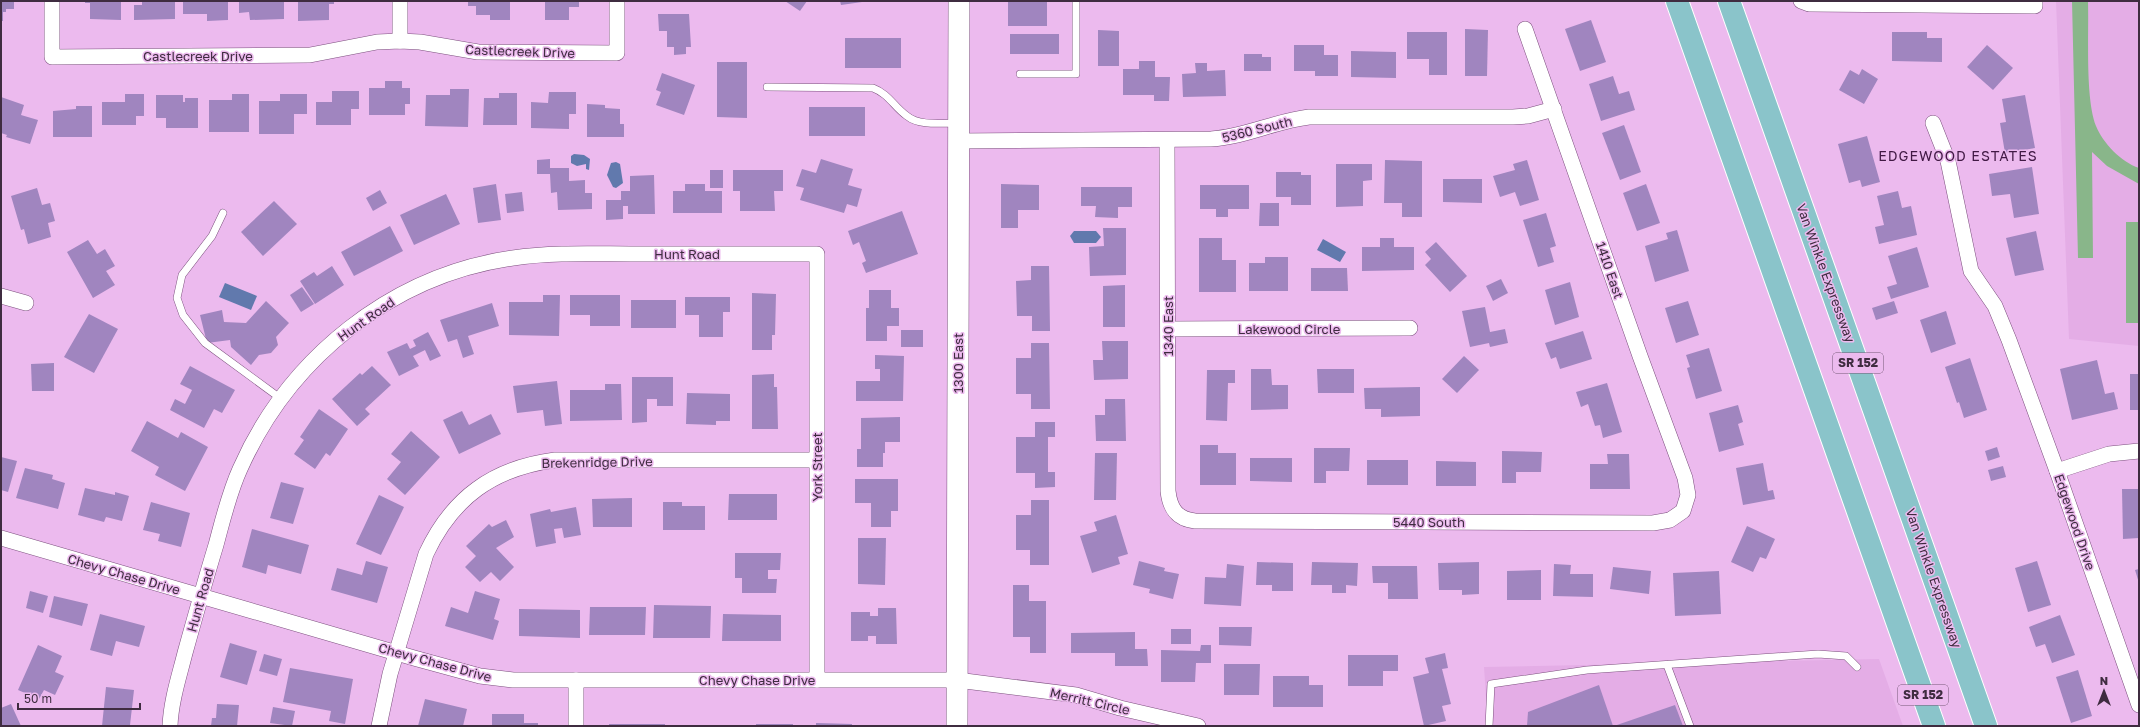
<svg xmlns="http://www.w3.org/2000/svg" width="2140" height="727" font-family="'Golos Text',sans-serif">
<rect width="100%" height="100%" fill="#ecbaee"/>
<g fill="#e4ade6">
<polygon points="2056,1 2139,1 2139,346 2069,339"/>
<polygon points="1879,659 1903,726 1488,726 1484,667"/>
</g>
<g fill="#89b68a">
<path d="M2072 1H2088C2089 34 2085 98 2096 126 2103 143 2121 162 2139 168V184L2107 166 2092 152 2093 258H2078Z"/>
<rect x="2126" y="222" width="13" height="101"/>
</g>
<g fill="#6179ad">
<polygon points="574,154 584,155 590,159 589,170 586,169 586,164 577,166 571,163 571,156"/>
<polygon points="616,162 620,164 623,183 616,188 613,187 607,175 611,163"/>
<polygon points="1074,231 1096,231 1101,237 1096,243 1074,243 1070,236"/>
<polygon points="1323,239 1346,252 1340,262 1317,250"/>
<polygon points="225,283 257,296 251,310 219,297"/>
</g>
<g fill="#a085bf">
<polygon points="1,1 14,1 14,9 6,9 6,12 3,12 3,21 1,21"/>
<polygon points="85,1 121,1 121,20 90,19 90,3 85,3"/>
<polygon points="142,1 175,1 175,19 134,20 134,5 142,5"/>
<polygon points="183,1 228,1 228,20 207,21 207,14 183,14"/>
<polygon points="239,1 284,1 284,19 250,20 249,12 239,13"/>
<polygon points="298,1 334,1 334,4 329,4 329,20 298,21"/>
<polygon points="468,1 510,1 510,20 490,20 490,15 476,15 476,6 468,6"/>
<polygon points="545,1 579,1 579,7 569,7 569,20 545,20"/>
<polygon points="785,1 807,1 800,11"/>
<polygon points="840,1 862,1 862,2 841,5"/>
<rect x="1008" y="1" width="39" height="25"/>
<polygon points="658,14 689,14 691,47 686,47 686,54 674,55 674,47 667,47 667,31 659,31"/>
<polygon points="1591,20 1606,62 1580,71 1565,29"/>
<polygon points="1465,29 1488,30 1487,76 1465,76"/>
<polygon points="1098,30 1119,31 1119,66 1098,66"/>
<polygon points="1407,32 1447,32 1447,75 1429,75 1429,59 1407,59"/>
<polygon points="1892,32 1927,32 1927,38 1942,38 1942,62 1892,61"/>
<rect x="1010" y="34" width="49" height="20"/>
<rect x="845" y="38" width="56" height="30"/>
<polygon points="1294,45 1324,45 1324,55 1338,55 1338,76 1315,76 1315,71 1294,71"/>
<polygon points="1987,45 2013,68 1993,90 1967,67"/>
<polygon points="1351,51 1396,52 1396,78 1351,77"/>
<polygon points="1244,54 1262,54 1262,57 1271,57 1271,71 1244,71"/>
<polygon points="1139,61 1155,61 1155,77 1170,77 1169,101 1154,101 1154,95 1123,95 1123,69 1139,69"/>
<polygon points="717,62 747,62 747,118 717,117"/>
<polygon points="1195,63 1207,63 1207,71 1225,70 1226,96 1183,97 1182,74 1196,73"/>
<polygon points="1862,69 1878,79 1864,104 1839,90 1850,70 1859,75"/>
<polygon points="662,73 695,85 684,115 656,105 661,92 656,90"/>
<polygon points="1613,76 1619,94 1629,91 1635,110 1601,121 1589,84"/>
<polygon points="385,81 402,81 402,88 410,88 410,104 405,104 405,115 369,115 369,88 385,88"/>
<polygon points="450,89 469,89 468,127 425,126 426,95 450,95"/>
<polygon points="332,91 359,91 359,109 351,109 351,125 316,125 316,102 332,102"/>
<polygon points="549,92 576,92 576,114 569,114 569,129 531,128 531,102 548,103"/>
<polygon points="499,93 517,93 517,125 483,125 484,98 499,98"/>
<polygon points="125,94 144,94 144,116 136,116 136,125 102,125 102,102 125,102"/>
<polygon points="232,94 249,94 249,132 209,132 209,100 232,100"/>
<polygon points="280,94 307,94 307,114 294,114 294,134 259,134 259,101 280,101"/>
<polygon points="156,95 183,95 183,102 185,102 185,98 198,98 198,128 166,128 166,118 156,118"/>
<polygon points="2025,95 2035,148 2005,153 2000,123 2006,122 2002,99"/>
<polygon points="1,97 24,105 21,115 38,120 30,144 6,137 7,135 1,133"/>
<polygon points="587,104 605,105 605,108 620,109 620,124 624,124 624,137 587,137"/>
<polygon points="76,106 92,106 92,137 53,137 53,111 76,109"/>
<rect x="809" y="107" width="56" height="29"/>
<polygon points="1624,125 1641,172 1620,180 1602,133"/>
<polygon points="1867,136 1880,182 1862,187 1860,180 1849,183 1838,144"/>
<polygon points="550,159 550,168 569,168 569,181 585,180 585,193 592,193 592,209 558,210 557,192 551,193 550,174 537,174 537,160"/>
<polygon points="821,159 853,169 848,185 862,189 857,207 847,204 844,213 800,200 804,188 796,186 802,169 816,173"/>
<polygon points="1385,160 1422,161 1422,217 1402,217 1402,203 1384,203"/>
<polygon points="1527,160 1539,200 1520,206 1515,192 1500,197 1493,176 1515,170 1513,164"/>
<polygon points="1336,164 1372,164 1372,180 1363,181 1363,206 1336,207"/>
<polygon points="2032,167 2039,214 2014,218 2010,194 1992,196 1989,174"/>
<rect x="710" y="170" width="13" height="18"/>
<polygon points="733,170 783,170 783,191 774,191 775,211 740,211 740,191 733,191"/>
<polygon points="1276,172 1301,172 1301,175 1311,175 1311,205 1291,205 1291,197 1276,197"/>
<polygon points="654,175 655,214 628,214 628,206 623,206 623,219 606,220 606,200 621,200 621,191 630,191 630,176"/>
<polygon points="1443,179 1482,179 1482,203 1443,202"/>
<polygon points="496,184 501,220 478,223 473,188"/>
<polygon points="685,184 705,184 705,191 722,191 722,213 673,213 673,191 685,191"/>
<polygon points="1001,184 1039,185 1039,210 1018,210 1018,228 1001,228"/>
<polygon points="1646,184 1660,223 1637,231 1623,193"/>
<polygon points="1200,185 1249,185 1249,209 1228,209 1228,217 1216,217 1216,209 1200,209"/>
<polygon points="1081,187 1132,187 1132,207 1118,207 1118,218 1095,217 1096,206 1081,206"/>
<polygon points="37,188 42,205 50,203 55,221 48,223 51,237 28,244 24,229 21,230 11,196"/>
<polygon points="380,190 387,203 373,211 366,198"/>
<polygon points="1898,191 1902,208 1911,206 1917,235 1879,244 1875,227 1884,225 1877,196"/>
<polygon points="522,192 524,211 507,213 505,194"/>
<polygon points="446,194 460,224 414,245 400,215"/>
<polygon points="274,201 297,224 263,256 241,232"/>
<polygon points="1260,203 1279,203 1279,226 1259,226"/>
<polygon points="902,211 918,254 866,273 862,263 866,261 859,242 853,245 848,231"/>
<polygon points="1546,213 1556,246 1550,248 1554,262 1538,267 1523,220"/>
<polygon points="390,226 403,251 354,276 341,252"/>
<polygon points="1103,228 1126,228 1126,275 1090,276 1089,247 1104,246"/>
<polygon points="1677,230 1689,271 1655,282 1645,246 1668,239 1666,233"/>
<polygon points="2036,231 2044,270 2015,276 2006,238"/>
<polygon points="1199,238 1222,238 1222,260 1236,260 1236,292 1199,292"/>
<polygon points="1380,238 1394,238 1394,247 1414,247 1414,270 1362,271 1362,247 1380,247"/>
<polygon points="88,240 97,254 105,249 115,266 106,271 115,285 93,298 67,252"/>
<polygon points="1436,242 1467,276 1450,292 1425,265 1431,259 1425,252"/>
<polygon points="1917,247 1929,287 1891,299 1887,287 1897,284 1888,256"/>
<polygon points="1265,257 1288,257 1288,291 1249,291 1249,263 1265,263"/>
<polygon points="332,266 344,285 315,304 300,281 314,272 317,276"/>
<polygon points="1031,266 1049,266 1050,331 1032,331 1032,316 1017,316 1016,281 1031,280"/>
<polygon points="1311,268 1347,268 1348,291 1311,291"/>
<polygon points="1501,279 1508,293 1493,301 1486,286"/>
<polygon points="1570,282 1579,317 1555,325 1545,290"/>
<polygon points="1125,285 1125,327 1103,327 1103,286"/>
<polygon points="302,287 314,304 301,312 290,295"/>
<polygon points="869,290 891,290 891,308 899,308 899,326 887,326 887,341 866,341 866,308 869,308"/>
<polygon points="752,293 776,294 775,335 772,335 772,350 752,350"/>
<polygon points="543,295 560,295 559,336 509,335 509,302 543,302"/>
<polygon points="570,295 620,295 620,326 590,326 590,315 570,315"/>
<polygon points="685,297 730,297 730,312 723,312 723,337 699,337 699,315 685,315"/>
<rect x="631" y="300" width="45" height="28"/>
<polygon points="266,301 289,323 276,337 278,345 271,353 259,355 251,365 231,347 230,340 207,343 200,315 222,310 224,322 246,323"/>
<polygon points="1688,301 1699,335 1676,343 1665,308"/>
<polygon points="1894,301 1898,313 1876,320 1872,308"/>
<polygon points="492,303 499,326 468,336 474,354 463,358 457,339 448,342 440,320"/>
<polygon points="1485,307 1490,332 1505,329 1508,343 1490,347 1489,343 1470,347 1462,311"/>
<polygon points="1946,311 1956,344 1931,353 1920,320"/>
<polygon points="89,314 118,329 94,373 64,357"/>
<rect x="901" y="330" width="22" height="17"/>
<polygon points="1583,331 1592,359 1560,369 1556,357 1551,359 1545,343"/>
<polygon points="428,332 441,356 430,361 425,350 413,356 419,366 399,376 387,352 407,343 410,349 416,346 413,340"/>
<polygon points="1102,341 1128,341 1128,379 1094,380 1093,360 1103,360"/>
<polygon points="1031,343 1049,343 1050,409 1031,409 1031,394 1016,394 1016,358 1031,358"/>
<polygon points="1709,348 1722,391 1696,399 1687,368 1690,367 1686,355"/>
<polygon points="875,355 904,356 903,401 856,401 856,381 880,381 880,369 875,369"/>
<polygon points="1464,356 1479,370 1457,393 1442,379"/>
<polygon points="1970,358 1987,410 1964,418 1959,402 1957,403 1945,367"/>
<polygon points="2097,360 2105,394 2114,392 2118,409 2072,420 2060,369"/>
<polygon points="54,363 54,391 32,391 31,364"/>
<polygon points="190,366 235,390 222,413 214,409 204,428 170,410 175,399 185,404 192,390 180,384"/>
<polygon points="372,366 391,385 365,409 370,414 357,426 332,399 360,373 362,375"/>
<polygon points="1251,369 1271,369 1272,385 1288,385 1288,409 1251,410"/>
<polygon points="1317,369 1354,369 1354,393 1318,393"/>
<polygon points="1207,370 1235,370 1235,383 1228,383 1227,421 1206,420"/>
<polygon points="774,374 774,387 777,387 778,429 752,429 752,375"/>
<rect x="2130" y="374" width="9" height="36"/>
<polygon points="632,377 673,377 673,406 657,406 657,399 647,399 647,422 632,423"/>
<polygon points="557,381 562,424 545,426 543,410 517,413 513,386"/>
<polygon points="1607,383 1622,432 1603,438 1600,425 1595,426 1588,404 1581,407 1576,392"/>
<polygon points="605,384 621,384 622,420 570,421 570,390 605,390"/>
<polygon points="1420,387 1420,416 1381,417 1381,409 1365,409 1364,388"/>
<polygon points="687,393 730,394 730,421 716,421 716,425 686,424"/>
<polygon points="1105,399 1125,399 1126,441 1096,441 1095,415 1105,415"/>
<polygon points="1738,405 1743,422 1738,424 1744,445 1719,452 1709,413"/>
<polygon points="319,409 348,429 330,456 326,453 315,469 294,454 304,440 300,437"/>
<polygon points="462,411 469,425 491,414 501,434 459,454 443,420"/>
<polygon points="900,417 900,442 885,442 885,453 883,453 883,467 857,467 857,449 861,449 861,418"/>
<polygon points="147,421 178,438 181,432 208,447 185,491 155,475 159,467 131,451"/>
<polygon points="1035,422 1055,422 1055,437 1048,437 1048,472 1055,472 1055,487 1035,488 1035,473 1016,473 1016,437 1035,437"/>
<polygon points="411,431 440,457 405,495 387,479 401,462 391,454"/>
<polygon points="1200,445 1218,445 1218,453 1236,453 1236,485 1200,485"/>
<polygon points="1997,447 2000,457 1988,461 1985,451"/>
<polygon points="1314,448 1350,448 1349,471 1326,471 1326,483 1314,483"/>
<polygon points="1502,451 1542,452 1541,472 1516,472 1516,483 1502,483"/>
<polygon points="1095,453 1117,453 1116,500 1094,500"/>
<polygon points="1607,454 1629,454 1630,489 1590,489 1590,464 1608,464"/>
<polygon points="1,457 17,461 8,492 1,490"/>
<polygon points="1250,458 1292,458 1292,482 1250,481"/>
<rect x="1367" y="460" width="41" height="25"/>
<polygon points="1436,461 1476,462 1476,486 1436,486"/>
<polygon points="1763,463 1768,491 1773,490 1775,499 1743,505 1736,468"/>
<polygon points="2003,466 2006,477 1991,481 1988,470"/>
<polygon points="25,468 53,475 52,479 65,483 58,509 16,498"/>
<polygon points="855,479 898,479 898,511 891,511 891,527 871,527 871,503 855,503"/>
<polygon points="281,482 304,488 293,524 270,518"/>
<polygon points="85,488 115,495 115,492 129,496 122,521 106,517 104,522 78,515"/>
<polygon points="2122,489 2139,489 2139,538 2123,539"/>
<polygon points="729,494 777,494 777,520 728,520"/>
<polygon points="379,495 404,507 381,555 356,544"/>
<polygon points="632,498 632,527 593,527 592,499"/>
<polygon points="1031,500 1049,500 1049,565 1030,565 1030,550 1016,550 1016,515 1031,515"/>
<polygon points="151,502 190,513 181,547 158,541 160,534 143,530"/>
<polygon points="663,502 682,502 682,506 705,506 705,530 663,530"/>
<polygon points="576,507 581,535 564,538 562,528 554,529 556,543 536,547 530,514 550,509 551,512"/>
<polygon points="1116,515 1128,554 1118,557 1120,564 1092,573 1080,536 1097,531 1094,522"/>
<polygon points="506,520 514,537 496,548 514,567 500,581 491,572 480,582 465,567 476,556 466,546 489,524 492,527"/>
<polygon points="1747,526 1775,539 1766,559 1760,557 1753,572 1731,562"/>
<polygon points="252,529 309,545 301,574 268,565 266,574 242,567"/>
<polygon points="858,538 886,538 885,585 858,584"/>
<polygon points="735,553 781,553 780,570 768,570 768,579 777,579 776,593 742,593 742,578 735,578"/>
<polygon points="366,561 388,567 377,603 331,590 337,568 362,575"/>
<polygon points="1139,561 1165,568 1164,571 1179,574 1173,599 1149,593 1150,589 1133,585"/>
<polygon points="2037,561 2051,605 2028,612 2015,568"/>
<polygon points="1257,562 1293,563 1293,591 1272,591 1272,585 1256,585"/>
<polygon points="1312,562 1358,563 1357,586 1346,585 1346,593 1332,593 1332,585 1311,585"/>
<polygon points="1479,562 1479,594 1462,595 1462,590 1439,590 1438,563"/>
<polygon points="1227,564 1244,566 1241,606 1204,604 1205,577 1226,578"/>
<polygon points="1554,564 1571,565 1570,574 1593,574 1593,597 1553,596"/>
<polygon points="1372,566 1417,566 1418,599 1388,599 1388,583 1373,583"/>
<polygon points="1613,567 1651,571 1649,594 1610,589"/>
<polygon points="2139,569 2139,583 2135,570"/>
<polygon points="1541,570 1541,600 1507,600 1507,571"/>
<polygon points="1719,571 1721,614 1675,616 1673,573"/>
<polygon points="1013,585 1029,585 1029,601 1046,601 1046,653 1030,653 1030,637 1013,637"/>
<polygon points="30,591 48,596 43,613 26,608"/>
<polygon points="475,591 500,599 494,619 499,621 493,640 445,626 451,607 468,613"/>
<polygon points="54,596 88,604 82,626 49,617"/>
<polygon points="654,605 711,606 710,638 653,638"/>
<polygon points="590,607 646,607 645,635 589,635"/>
<polygon points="878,608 896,608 897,644 876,644 876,636 868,636 868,641 851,641 851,612 870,612 870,616 878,616"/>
<polygon points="519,609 580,610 580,638 519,636"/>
<polygon points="100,614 145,626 139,647 116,641 112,656 90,650"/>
<polygon points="723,614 781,615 781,641 722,641"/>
<polygon points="2060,615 2075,655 2052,663 2045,644 2036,647 2029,627"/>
<polygon points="1219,627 1252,627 1251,646 1219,645"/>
<rect x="1171" y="629" width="20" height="15"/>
<polygon points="1135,632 1135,649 1147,649 1148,666 1115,666 1115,653 1071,653 1071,633"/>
<polygon points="230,643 257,651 247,685 220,677"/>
<polygon points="38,645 62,656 55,672 64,676 55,695 44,690 39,699 18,690"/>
<polygon points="1201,645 1211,645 1211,663 1196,663 1195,682 1161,682 1161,650 1200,651"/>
<polygon points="1445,653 1448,668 1442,669 1451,704 1442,706 1446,721 1424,726 1413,677 1429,673 1425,658"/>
<polygon points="264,654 282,659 277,676 259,671"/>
<polygon points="1348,655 1398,655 1398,671 1383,671 1383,686 1348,686"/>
<polygon points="1224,664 1260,664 1259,695 1224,695"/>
<polygon points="290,668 353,679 345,724 329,721 331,711 283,702"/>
<polygon points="2078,670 2092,716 2071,723 2056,677"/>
<polygon points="1273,676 1309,676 1309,685 1323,685 1323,707 1273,707"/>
<polygon points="1599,685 1613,726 1527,726 1528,712"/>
<polygon points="106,687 134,690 130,725 102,726"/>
<polygon points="425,699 467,709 463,726 418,726"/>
<polygon points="11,704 21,726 1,726 1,708"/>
<polygon points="217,704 239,705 237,726 211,726 212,718 216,718"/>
<polygon points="1675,705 1683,726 1614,726"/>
<polygon points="273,707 295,711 292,726 270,723"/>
<polygon points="492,714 524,714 524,723 538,723 538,726 492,726"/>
<polygon points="816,723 852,724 852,726 816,726"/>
<rect x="609" y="724" width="56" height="2"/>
<rect x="756" y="724" width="37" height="2"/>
</g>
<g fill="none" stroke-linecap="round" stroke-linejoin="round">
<defs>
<g id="lane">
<polyline points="1020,74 1076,74 1076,1"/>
<path d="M767 87 873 88C889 94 894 107 907 116 919 126 941 123 956 123"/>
<polyline points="223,213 212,236 182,275 177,298 183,315 205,343 280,398"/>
<polyline points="1667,665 1690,726"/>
<polyline points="1489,726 1491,684 1587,670 1818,654 1846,656 1857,667"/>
</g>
<g id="street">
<polyline points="52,1 52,57 310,55 377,42 400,41 420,42 478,52 617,53 617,1"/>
<polyline points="1801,1 1809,4 2035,6 2035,1"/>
<polyline points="400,2 400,41"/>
<polyline points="1933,123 1948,161 1971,271 1995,306 2009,340 2057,471 2139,705"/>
<path d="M1167 140 1168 491C1170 509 1177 519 1195 521L1653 523 1670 520 1683 511 1688 495 1685 478 1640 356 1525 29"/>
<path d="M958 141 1211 139C1245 137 1275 121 1309 117H1513L1528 116 1554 109"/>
<polyline points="1,296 26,303"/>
<polyline points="1168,329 1410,328"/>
<polyline points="2057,471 2109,454 2139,451"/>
<polyline points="1,538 414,658 480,676 513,680 957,680 1076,695 1120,708 1198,726"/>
<polyline points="576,680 576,726"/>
<path d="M170 726C171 701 179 677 185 653 195 617 205 581 216 545 223 519 229 493 240 469 289 358 392 275 513 258 553 252 594 254 635 254 696 254 757 254 817 254V680"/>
<path d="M379 726 390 674 426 554C452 498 493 468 555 460H817"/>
</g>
<polyline id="secondary" points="957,726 959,1"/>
<g id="primary">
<polyline points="1677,1 1934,726"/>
<polyline points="1729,1 1986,726"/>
</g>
</defs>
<use href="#lane" stroke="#7c507e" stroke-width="8"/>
<use href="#street" stroke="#7c507e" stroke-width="16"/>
<use href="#secondary" stroke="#7c507e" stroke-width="22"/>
<use href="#primary" stroke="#fff" stroke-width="24"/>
<use href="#lane" stroke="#fff" stroke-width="7"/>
<use href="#street" stroke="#fff" stroke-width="15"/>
<use href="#secondary" stroke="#fff" stroke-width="21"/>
<use href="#primary" stroke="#8ac4ca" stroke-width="22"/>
</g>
<g text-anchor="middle" stroke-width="3" stroke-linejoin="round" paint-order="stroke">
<g fill="#ecbaee" stroke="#735774" stroke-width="1">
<rect x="1833" y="353" width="50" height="20" rx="3"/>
<rect x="1898" y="685" width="50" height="20" rx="3"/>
</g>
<g font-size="12" font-weight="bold" fill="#3f2c40">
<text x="1858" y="367">SR 152</text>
<text x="1923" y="699">SR 152</text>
</g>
<g font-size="13" fill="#3f2c40" stroke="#ecbaee">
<text transform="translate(520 51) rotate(2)" y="5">Castlecreek Drive</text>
<text x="198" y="61">Castlecreek Drive</text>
<text transform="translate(1257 129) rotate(-14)" y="5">5360 South</text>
<text x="687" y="259">Hunt Road</text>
<text transform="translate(1610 270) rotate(71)" y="5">1410 East</text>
<text transform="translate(1826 273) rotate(70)" y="5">Van Winkle Expressway</text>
<text transform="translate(366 319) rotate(-35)" y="5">Hunt Road</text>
<text transform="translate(1168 326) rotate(-90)" y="5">1340 East</text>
<text x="1289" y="334">Lakewood Circle</text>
<text transform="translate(958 363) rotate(-90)" y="5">1300 East</text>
<text transform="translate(597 462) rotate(-1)" y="5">Brekenridge Drive</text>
<text transform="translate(817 467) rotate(-90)" y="5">York Street</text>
<text x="1429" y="527">5440 South</text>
<text transform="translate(2075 522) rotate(71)" y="5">Edgewood Drive</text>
<text transform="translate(124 574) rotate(16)" y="5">Chevy Chase Drive</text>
<text transform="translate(1934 578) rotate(71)" y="5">Van Winkle Expressway</text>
<text transform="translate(200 600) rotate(-74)" y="5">Hunt Road</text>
<text transform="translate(435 662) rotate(15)" y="5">Chevy Chase Drive</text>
<text x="757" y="685">Chevy Chase Drive</text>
<text transform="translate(1090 701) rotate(13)" y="5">Merritt Circle</text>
</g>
<g font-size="14" letter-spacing="1" fill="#411944" stroke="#ecbaee">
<text x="1958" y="161">EDGEWOOD ESTATES</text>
</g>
</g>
<rect width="2140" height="727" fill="none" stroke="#3f2c40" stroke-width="4"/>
<g transform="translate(2104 691)" stroke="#ecbaee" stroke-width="3" paint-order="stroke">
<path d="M0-3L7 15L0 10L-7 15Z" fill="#3f2c40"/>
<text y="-6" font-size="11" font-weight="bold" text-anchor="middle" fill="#3f2c40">N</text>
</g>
<path d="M18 703v6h122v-6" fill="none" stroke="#3f2c40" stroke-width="2"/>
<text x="24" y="703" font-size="12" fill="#3f2c40" stroke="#ecbaee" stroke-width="3" paint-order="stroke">50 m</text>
</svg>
